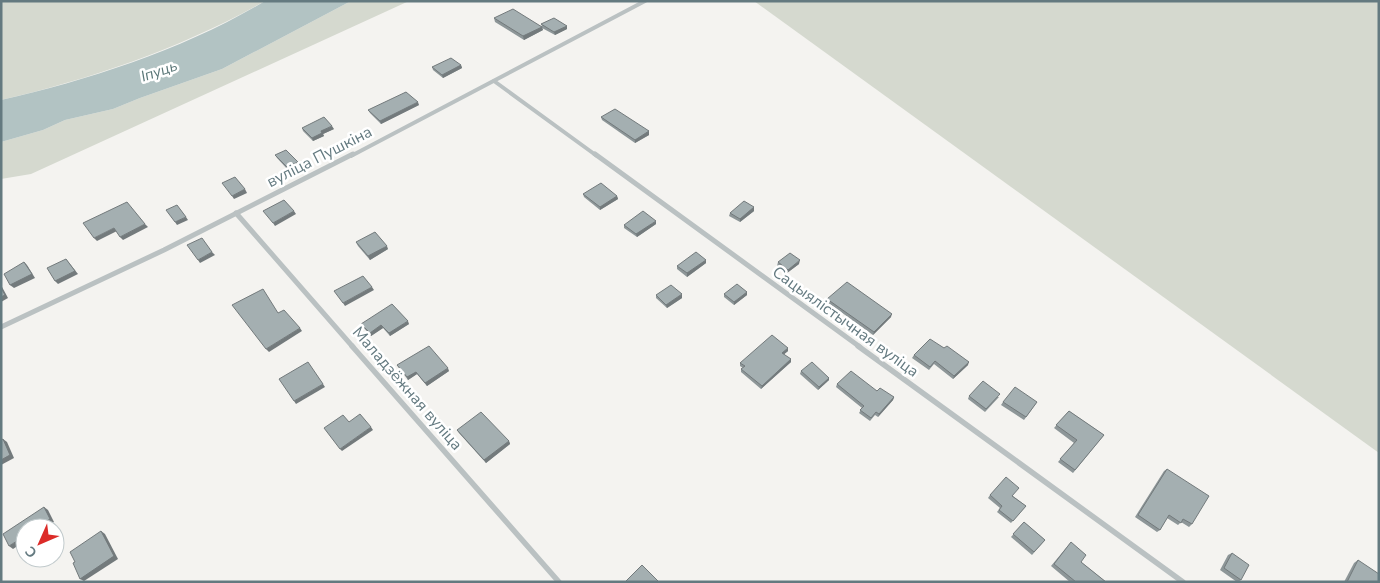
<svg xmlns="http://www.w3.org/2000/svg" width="1380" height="583" font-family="'Nunito Sans',sans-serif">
<rect width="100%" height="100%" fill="#f4f3f0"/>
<g fill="#d5d9cf">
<path d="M1 1H265C184 47 92 79 1 100Z"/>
<polygon points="351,1 409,1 31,174 1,179 1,142 43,130 65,120 113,109 140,98 222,69"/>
<polygon points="754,1 1379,1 1379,453"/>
</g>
<path fill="#b2c3c3" d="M265 1H351L222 69 140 98 113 109 65 120 43 130 1 142V100C90 80 187 48 265 1Z"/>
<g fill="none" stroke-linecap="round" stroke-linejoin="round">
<g stroke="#bac1c2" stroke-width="4">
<polyline points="494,81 597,156"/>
<polyline points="351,156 645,1"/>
</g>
<g stroke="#bac1c2" stroke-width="5">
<polyline points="595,154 860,347"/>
<polyline points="236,213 353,347"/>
<polyline points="1,327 164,250 353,154"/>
</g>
<g stroke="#bac1c2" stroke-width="5.5">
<polyline points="352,346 559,582"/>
<polyline points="858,346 1183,582"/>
</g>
</g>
<g fill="#8d9698">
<polygon points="494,18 542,26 541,24 567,26 567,29 555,35 542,28 543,30 524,40 495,22"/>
<polygon points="461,65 462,68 443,78 433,70 432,67"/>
<polygon points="419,105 381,124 370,113 368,110"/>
<polygon points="601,117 649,131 649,135 635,143 602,120"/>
<polygon points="302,128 334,129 323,134 324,136 313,141 303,131"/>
<polygon points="275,155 298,162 300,165 289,171 277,158"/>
<polygon points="583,194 617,196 618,199 600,210 584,197"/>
<polygon points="754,207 754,211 740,222 729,216 730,213"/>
<polygon points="656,224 637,237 624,228 624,225"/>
<polygon points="356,242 388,249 370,260 358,246"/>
<polygon points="706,260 706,263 687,277 677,269 677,266"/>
<polygon points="778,262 799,264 787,273 777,266"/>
<polygon points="747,292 747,295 734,305 724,297 724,294"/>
<polygon points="656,295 682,298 667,308 656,298"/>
<polygon points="827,299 891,317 873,335 827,302"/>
<polygon points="361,324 409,324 390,336 383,328 371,336 363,327"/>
<polygon points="788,348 788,351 784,354 791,362 761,389 741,372 741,369 743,368 740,366 740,363"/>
<polygon points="914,355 968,365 953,379 934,364 929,370 912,358"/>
<polygon points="397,365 449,371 427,386 417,374 408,380"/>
<polygon points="801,371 829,378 829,380 818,390 800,374"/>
<polygon points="837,384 877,391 894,397 893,400 878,417 875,415 870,421 859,413 862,408 836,387"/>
<polygon points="969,396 999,397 985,412 968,399"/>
<polygon points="1003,402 1037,402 1024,420 1001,405"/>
<polygon points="1069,411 1104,435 1073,473 1058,462 1074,443 1054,428"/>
<polygon points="457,430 509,441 510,444 486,463 459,433"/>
<polygon points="1167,469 1192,524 1189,527 1181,522 1178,525 1167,518 1160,530 1157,532 1135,517 1164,471"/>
<polygon points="990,495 1013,496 1026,506 1011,523 997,512 1000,508 988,498"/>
<polygon points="1024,522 1045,540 1032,555 1011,537"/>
<polygon points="1071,542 1081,562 1106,582 1070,582 1051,566"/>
<polygon points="1232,553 1241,580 1238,582 1237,582 1220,570 1228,555"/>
<polygon points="1358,560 1379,582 1344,582 1354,563"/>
</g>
<g fill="#737a7c">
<polygon points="567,26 567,29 555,35 554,32"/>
<polygon points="542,27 543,30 524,40 523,36"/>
<polygon points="461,65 462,68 443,78 442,75"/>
<polygon points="418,102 419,105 381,124 380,121"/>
<polygon points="332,126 334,129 323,134 324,136 313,141 312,138 321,131"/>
<polygon points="649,131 649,135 635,143 635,140"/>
<polygon points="298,162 300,165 289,171 287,167"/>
<polygon points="245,189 247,193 234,199 232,196"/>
<polygon points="617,196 618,199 600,210 600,207"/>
<polygon points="754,207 754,211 740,222 740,219"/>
<polygon points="294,211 296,214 275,226 273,223"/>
<polygon points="186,217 188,220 177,225 175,222"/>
<polygon points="656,221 656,224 637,237 636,234"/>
<polygon points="145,224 148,227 123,240 120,237"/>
<polygon points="114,228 117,231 97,241 94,238"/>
<polygon points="387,246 388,249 370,260 368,256"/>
<polygon points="212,252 215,255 200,263 198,260"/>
<polygon points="66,259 78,274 58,284 55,281"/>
<polygon points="706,260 706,263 687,277 687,273"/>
<polygon points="800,260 799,264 787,273 788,270"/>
<polygon points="24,262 27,265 35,278 14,288 10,285"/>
<polygon points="1,285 8,298 1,302"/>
<polygon points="372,287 374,290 345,306 343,303"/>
<polygon points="747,292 747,295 734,305 734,302"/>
<polygon points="682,294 682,298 667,308 666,305"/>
<polygon points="892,314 891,317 873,335 874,332"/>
<polygon points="408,321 409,324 390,336 389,333"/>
<polygon points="381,325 383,328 371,336 370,333"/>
<polygon points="300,328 302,331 269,352 266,349"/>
<polygon points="788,348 788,351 782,356 782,353"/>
<polygon points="791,359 791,362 761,389 762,386"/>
<polygon points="969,362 968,365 953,379 954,376"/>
<polygon points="448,368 449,371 427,386 425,383"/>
<polygon points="416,372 417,374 408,380 407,377"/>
<polygon points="829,378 829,380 818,390 819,387"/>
<polygon points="323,384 325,387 296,404 294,401"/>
<polygon points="894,397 893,400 878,417 879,414"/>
<polygon points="371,427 373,430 342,451 340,449"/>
<polygon points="3,439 7,442 14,458 1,465"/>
<polygon points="509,441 510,444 486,463 484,460"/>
<polygon points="44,507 48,510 54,522 45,528 37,528"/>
<polygon points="101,531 105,534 118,559 84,581 80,579"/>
<polygon points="25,536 25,541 13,549 9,546"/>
</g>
<g fill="#a4afb1" stroke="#737a7c">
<polygon points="513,9 542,27 523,36 494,18"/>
<polygon points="554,18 567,26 554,32 541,24"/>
<polygon points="451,58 461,65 442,75 432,67"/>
<polygon points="406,92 418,102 380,121 368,110"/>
<polygon points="615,109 649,131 635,140 601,117"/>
<polygon points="324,117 332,126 321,131 322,133 312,138 302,128"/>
<polygon points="286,150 298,162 287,167 275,155"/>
<polygon points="235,177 245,189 232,196 222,183"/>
<polygon points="601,183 617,196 600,207 583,194"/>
<polygon points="284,200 294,211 273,223 263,211"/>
<polygon points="744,201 754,207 740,219 730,213"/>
<polygon points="127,202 145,224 120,237 114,228 94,238 83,223"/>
<polygon points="177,205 186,217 175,222 166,210"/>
<polygon points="643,211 656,221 636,234 624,225"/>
<polygon points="375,232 387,246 368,256 356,242"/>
<polygon points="202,238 212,252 198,260 187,245"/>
<polygon points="696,252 706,260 687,273 677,266"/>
<polygon points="790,253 800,260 788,270 778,262"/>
<polygon points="66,259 75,271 55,281 47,268"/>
<polygon points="24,262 32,274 10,285 4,274"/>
<polygon points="363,276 372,287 343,303 334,291"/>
<polygon points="847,282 892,314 874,332 827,299"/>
<polygon points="737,284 747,292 734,302 724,294"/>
<polygon points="671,285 682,294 666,305 656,295"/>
<polygon points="1,288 5,295 1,297"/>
<polygon points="263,289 278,313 284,310 300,328 266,349 232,305"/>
<polygon points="392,304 408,321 389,333 381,325 370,333 361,324"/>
<polygon points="772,335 788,348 782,353 791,359 762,386 741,369 745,366 740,363"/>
<polygon points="930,339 944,348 947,346 969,362 954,376 935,361 930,367 914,355"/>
<polygon points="429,346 448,368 425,383 416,372 407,377 397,365"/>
<polygon points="308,362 323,384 294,401 279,379"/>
<polygon points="812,362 829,378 819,387 801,371"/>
<polygon points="851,371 877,391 880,388 894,397 879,414 876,412 871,418 860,410 864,406 837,384"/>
<polygon points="983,381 1000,394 986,409 969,396"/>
<polygon points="1015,387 1037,402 1026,417 1003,402"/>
<polygon points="1069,411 1104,435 1075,470 1060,459 1077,440 1056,425"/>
<polygon points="481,412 509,441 484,460 457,430"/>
<polygon points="360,414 371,427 340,449 324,428 343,415 349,422"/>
<polygon points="3,439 10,455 1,460 1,440"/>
<polygon points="1167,469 1209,496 1192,524 1183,519 1181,523 1169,515 1160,530 1138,515"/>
<polygon points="1006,477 1019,488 1012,496 1026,506 1013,521 999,510 1002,506 990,495"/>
<polygon points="44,507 50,519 37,528 25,528 25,536 9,546 3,534"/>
<polygon points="1024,522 1045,540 1034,552 1013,534"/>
<polygon points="101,531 114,556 80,579 73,563 75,562 70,552"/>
<polygon points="1071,542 1086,555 1081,562 1106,582 1076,582 1054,564"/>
<polygon points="1232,553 1249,565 1241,580 1224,568"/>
<polygon points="1358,560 1379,574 1379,582 1347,582"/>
<polygon points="642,565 659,582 625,582"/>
</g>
<g text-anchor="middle" stroke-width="5" stroke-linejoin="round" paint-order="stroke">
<g font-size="15" font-style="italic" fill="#5a7677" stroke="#fff">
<text transform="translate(159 71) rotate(-19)" y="5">Іпуць</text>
</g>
<g font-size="16" fill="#647a80" stroke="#fff">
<text transform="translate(319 156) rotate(-27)" y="6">вуліца Пушкіна</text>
<text transform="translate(846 321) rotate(36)" y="6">Сацыялістычная вуліца</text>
<text transform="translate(408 388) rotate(49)" y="6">Маладзёжная вуліца</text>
</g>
</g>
<rect width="1380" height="583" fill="none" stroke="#647a80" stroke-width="5"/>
<g transform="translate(40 543) rotate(225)"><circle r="24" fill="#ffffff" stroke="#c1cacc"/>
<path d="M0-4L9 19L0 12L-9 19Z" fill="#dc2b28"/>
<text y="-8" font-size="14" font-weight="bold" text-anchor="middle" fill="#647a80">С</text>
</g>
</svg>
